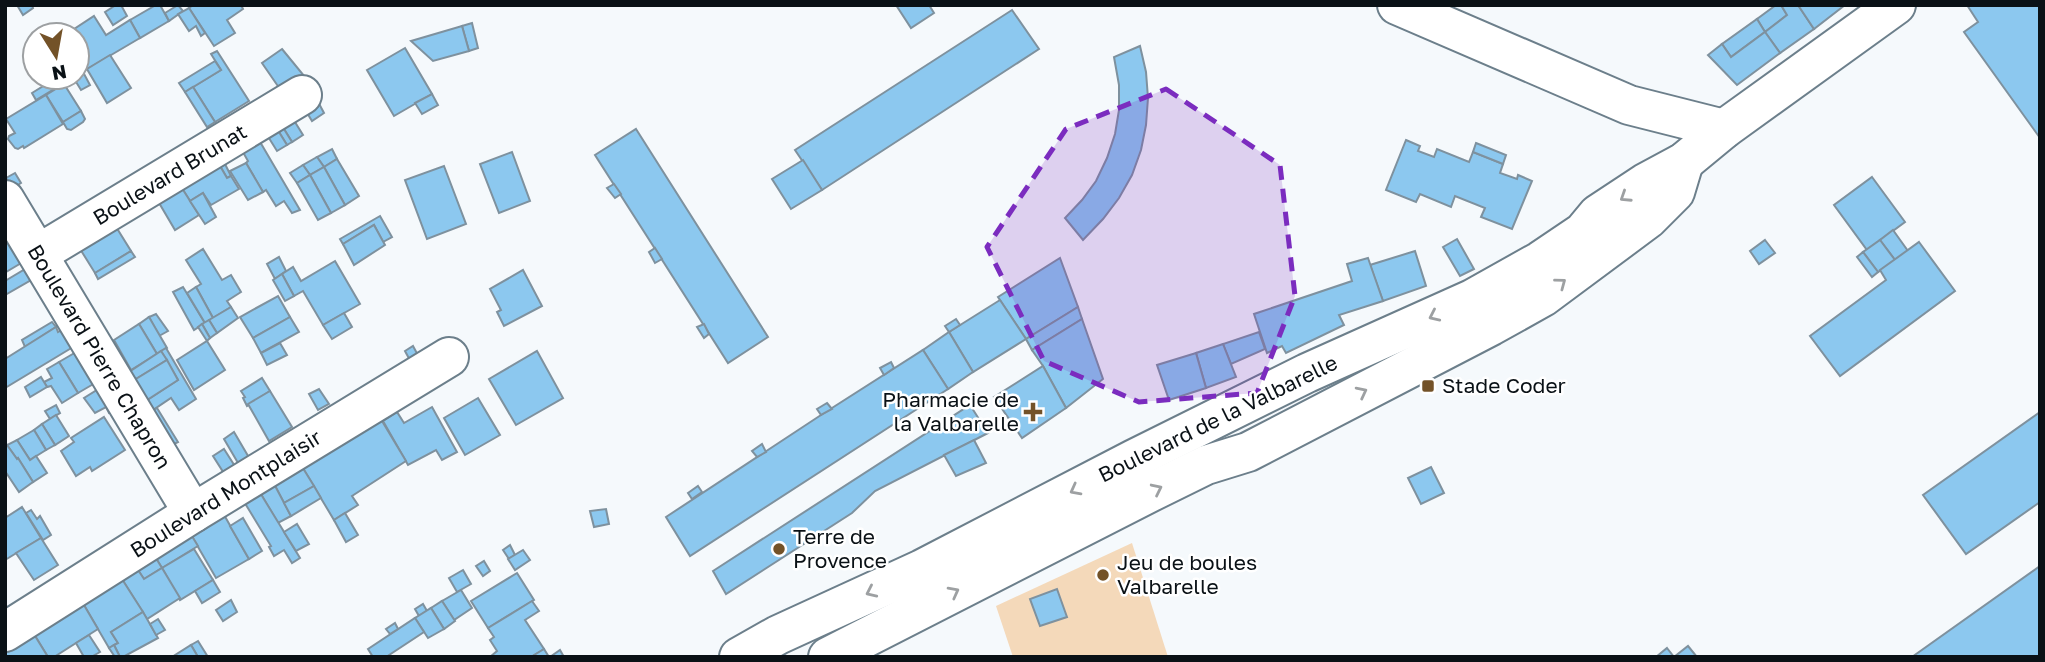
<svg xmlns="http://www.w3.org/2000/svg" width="2045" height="662" font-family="'Golos Text',sans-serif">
<rect width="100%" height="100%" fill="#f5f9fc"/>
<polygon fill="#f4d9ba" points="1132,543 1168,657 1013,657 996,606"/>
<g fill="#8cc8ef" stroke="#7e919e" stroke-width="2">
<polygon points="17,5 32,5 33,8 23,15"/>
<polygon points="116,5 121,5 127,16 113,25 105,12"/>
<polygon points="156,5 160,5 169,21 140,38 130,20"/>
<polygon points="178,5 183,11 169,21 165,13"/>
<polygon points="193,5 241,5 243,9 227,20 235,33 214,46 189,8"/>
<polygon points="896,5 929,5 934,13 911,28"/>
<polygon points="1776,5 1781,5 1787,15 1765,32 1757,19"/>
<polygon points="1781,5 1798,5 1814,29 1780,53 1765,32 1787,15"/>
<polygon points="1798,5 1845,5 1814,29"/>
<polygon points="1967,5 2040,5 2040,138 1964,32 1978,22"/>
<polygon points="189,8 205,33 201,36 196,26 189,31 178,14"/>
<polygon points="1012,10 1039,49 822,190 795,150"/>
<polygon points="94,16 106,35 130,20 140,38 77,75 77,35 65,35"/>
<polygon points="1757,19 1765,32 1731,57 1722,44"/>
<polygon points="472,23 478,48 469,51 462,26"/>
<polygon points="462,26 469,51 433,61 411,41"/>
<polygon points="1765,32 1780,53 1737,85 1708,55 1722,44 1731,57"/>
<polygon points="1140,46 1146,72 1148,98 1146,125 1141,150 1132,175 1119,198 1103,219 1083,240 1065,218 1082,200 1096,181 1107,158 1115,134 1119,110 1119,85 1114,57"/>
<polygon points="405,48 432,94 394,116 367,70"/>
<polygon points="282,49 305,77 282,92 262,63"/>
<polygon points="217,51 249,101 215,122 193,87 221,70 211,54"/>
<polygon points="110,55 131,88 107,103 87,69"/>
<polygon points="215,61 221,70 185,92 179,83"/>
<polygon points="83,72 90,85 81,90 73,77 77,77"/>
<polygon points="74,77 36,100 32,93 48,83 46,77"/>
<polygon points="64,84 81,111 63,122 46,95"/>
<polygon points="193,87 215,122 207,127 185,92"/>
<polygon points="432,94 438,105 422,114 415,103"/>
<polygon points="46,95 63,124 24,148 23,146 18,149 15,148 8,139 9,136 15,133 6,119"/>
<polygon points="316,98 324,113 312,121 303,106"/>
<polygon points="81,111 85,119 83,122 71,130 67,129 63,122"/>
<polygon points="290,114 303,135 292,142 279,121"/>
<polygon points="279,121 292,142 287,145 274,124"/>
<polygon points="274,124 287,145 277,151 264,130"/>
<polygon points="636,129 768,337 728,363 595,155"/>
<polygon points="256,135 300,210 292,213 284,201 276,206 266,190 263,192 246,163 248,161 239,145"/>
<polygon points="1406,140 1420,146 1418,151 1434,157 1437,149 1469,162 1473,152 1503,164 1500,173 1517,179 1518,175 1532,181 1512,229 1481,217 1485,208 1455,196 1451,207 1420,194 1416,202 1386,190"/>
<polygon points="1476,143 1506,155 1503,164 1473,152"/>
<polygon points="332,149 337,159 324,167 317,157"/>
<polygon points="512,152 530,201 499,213 480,164"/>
<polygon points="221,156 231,176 227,178 216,159"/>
<polygon points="317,157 324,167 310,175 303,165"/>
<polygon points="216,159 227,178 231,176 239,189 211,205 203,193 190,201 178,182"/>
<polygon points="337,159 359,196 345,205 324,167"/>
<polygon points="803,160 822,190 791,209 772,179"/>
<polygon points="246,163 263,192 248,200 230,171"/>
<polygon points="303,165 310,175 297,183 290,173"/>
<polygon points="444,166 466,224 427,239 405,180"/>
<polygon points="324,167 345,205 331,213 310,175"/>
<polygon points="15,173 21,183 13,188 6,178"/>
<polygon points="310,175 331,213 318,220 297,183"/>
<polygon points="1872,177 1905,222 1867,250 1834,205"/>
<polygon points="178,182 199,215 175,230 155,196"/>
<polygon points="614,184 621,194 615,198 607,188"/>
<polygon points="203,193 216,217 205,224 190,201"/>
<polygon points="380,216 392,237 383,242 374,225 343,244 340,239"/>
<polygon points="5,222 28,259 6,272 5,271"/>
<polygon points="113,222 131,251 95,273 77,244"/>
<polygon points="374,225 385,245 354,265 343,244"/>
<polygon points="1893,230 1908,251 1895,260 1880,240"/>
<polygon points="1457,239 1474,269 1460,276 1443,247"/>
<polygon points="1765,240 1775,253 1759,264 1750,251"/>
<polygon points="1880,240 1895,260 1878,272 1863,252"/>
<polygon points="1919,242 1955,291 1840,376 1810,336 1886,280 1880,270"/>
<polygon points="655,248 662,259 655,263 649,252"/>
<polygon points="203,249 222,280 231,275 241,292 227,301 231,307 213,318 196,287 201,284 186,260"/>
<polygon points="131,251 135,257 98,279 95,273"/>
<polygon points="1415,251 1426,286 1383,301 1370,265"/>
<polygon points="1863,252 1878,272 1872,277 1857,257"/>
<polygon points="279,257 286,271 275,279 267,264"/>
<polygon points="1060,258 1078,307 1026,339 998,297"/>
<polygon points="1368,258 1383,301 1339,315 1344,325 1286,353 1282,346 1267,353 1254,314 1352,281 1347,264"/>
<polygon points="335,261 360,304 323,325 303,291 294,296 282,274 293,267 301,281"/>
<polygon points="32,265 38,276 5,295 5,281"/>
<polygon points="523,270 542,306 504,326 497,312 501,310 490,289"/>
<polygon points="282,274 294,296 285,301 273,280"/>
<polygon points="183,287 205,323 194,330 173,292"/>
<polygon points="196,287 213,318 205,323 187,293"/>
<polygon points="278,296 290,317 253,338 240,317"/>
<polygon points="1000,300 1026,339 973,372 949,332"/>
<polygon points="231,307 238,318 217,333 209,320"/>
<polygon points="1078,307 1082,319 1032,350 1026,339"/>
<polygon points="344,313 352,327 332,339 323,325"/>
<polygon points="156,314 168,331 159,336 149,317"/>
<polygon points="149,317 167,348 157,354 139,324"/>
<polygon points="290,317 299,332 261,353 253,338"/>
<polygon points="956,319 960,325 949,332 945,326"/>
<polygon points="1082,319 1103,379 1066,408 1043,366 1032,350"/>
<polygon points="209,320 217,333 210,338 202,324"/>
<polygon points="52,322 56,327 25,347 22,340"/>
<polygon points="139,324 157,354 131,370 114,340"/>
<polygon points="202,324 210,338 207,341 198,327"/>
<polygon points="704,324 709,334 704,338 697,327"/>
<polygon points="56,327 58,332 67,327 78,344 5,388 5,359"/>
<polygon points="949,332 973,372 948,389 923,350"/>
<polygon points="1259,332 1265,349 1231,364 1223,344"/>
<polygon points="207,341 225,370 194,390 177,360"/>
<polygon points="280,343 287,355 267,365 261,353"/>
<polygon points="1223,344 1236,377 1206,388 1196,353"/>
<polygon points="413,346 420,359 412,364 405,351"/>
<polygon points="83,348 102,379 78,393 59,362"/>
<polygon points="166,348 196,399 179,410 171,398 150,412 144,402 178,380 161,351"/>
<polygon points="923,350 948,389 690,556 666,517 821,415"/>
<polygon points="161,351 167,360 131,382 126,374"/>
<polygon points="537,351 563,398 516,425 489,379"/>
<polygon points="1196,353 1206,388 1169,400 1157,365"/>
<polygon points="167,360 178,380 144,402 131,382"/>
<polygon points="59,362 78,393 62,403 51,386 47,387 44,382 52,378 47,369"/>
<polygon points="891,362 894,368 884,375 880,368"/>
<polygon points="1043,366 1066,408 1022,438 994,397"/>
<polygon points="41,377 47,387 30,397 25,387"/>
<polygon points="262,378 270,391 247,406 243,398 245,397 241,391"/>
<polygon points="105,385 119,408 109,413 106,407 95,413 84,398"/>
<polygon points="319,389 329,404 318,410 309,394"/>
<polygon points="270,391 292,427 269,441 248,404"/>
<polygon points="478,398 500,435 465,455 444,418"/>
<polygon points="827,403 832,409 821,415 817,409"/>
<polygon points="56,405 60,413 50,419 45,411"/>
<polygon points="970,405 988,433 875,491 852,513 726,594 713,571"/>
<polygon points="432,407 457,452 442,460 436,450 408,465 383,421 397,412 404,423"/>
<polygon points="157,408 178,442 170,446 150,412"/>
<polygon points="2040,412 2040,502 1966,554 1923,495"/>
<polygon points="56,415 69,436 55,445 42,424"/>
<polygon points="379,416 406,461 352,496 358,505 334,520 301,465"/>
<polygon points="104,417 125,450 92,471 90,467 76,476 61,451 74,442 71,438"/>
<polygon points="42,424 55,445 46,450 34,430"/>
<polygon points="34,430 46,450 30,460 17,440"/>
<polygon points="234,432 251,461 241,468 224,439"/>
<polygon points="17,440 30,460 36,456 47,473 33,482 18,458 17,459 7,445"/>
<polygon points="974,440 986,463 956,476 944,455"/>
<polygon points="762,444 766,452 757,457 752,451"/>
<polygon points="7,445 17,459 18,458 33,482 19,492 5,471 5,447"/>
<polygon points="224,449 238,471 227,478 213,456"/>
<polygon points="301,465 314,486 284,503 273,482"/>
<polygon points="1431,467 1444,493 1421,504 1408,478"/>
<polygon points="273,482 291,516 278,523 259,491"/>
<polygon points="314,486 321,498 291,516 284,503"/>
<polygon points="698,486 702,492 692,499 688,493"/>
<polygon points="259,491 300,558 292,563 284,550 274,556 269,547 271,546 243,500"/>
<polygon points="22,507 41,538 5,560 5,518"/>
<polygon points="606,509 609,524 594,527 590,511"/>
<polygon points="31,510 37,519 40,516 51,535 43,540 26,513"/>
<polygon points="223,513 249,559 216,578 190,533"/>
<polygon points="345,513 358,535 346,542 334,520"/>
<polygon points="243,518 262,551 249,559 230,526"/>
<polygon points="297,524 309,544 296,551 284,532"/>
<polygon points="190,533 198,546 162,568 154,555"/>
<polygon points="41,538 58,565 34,580 16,553"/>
<polygon points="510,545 515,555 509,559 503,550"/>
<polygon points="194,549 213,580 180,600 162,568"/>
<polygon points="523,550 530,560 515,570 508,559"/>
<polygon points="154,555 162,568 144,579 136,567"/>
<polygon points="484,561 490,571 483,576 476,566"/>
<polygon points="2040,566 2040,657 1912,657"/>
<polygon points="136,567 144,579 162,568 180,598 147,619 120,576"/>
<polygon points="463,570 471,584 457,592 449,578"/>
<polygon points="517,573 534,600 488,628 471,601"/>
<polygon points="120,576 143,612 111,632 118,643 109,648 81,600"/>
<polygon points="213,580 220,592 202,603 195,591"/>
<polygon points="1057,589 1067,617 1040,626 1030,599"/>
<polygon points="461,590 472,608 454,620 442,601"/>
<polygon points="81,600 98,629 54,657 48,657 32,631"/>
<polygon points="231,600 237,612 223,621 216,610"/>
<polygon points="442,601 455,621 444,629 431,608"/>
<polygon points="532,601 539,611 525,620 544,649 531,657 490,657 497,651 490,640 494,637 488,628"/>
<polygon points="423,604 427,611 419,616 415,609"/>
<polygon points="431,608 444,629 428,638 415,618"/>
<polygon points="143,612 158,638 123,657 120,657 114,645 118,643 111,632"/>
<polygon points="415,618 424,632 386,657 373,657 368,649"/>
<polygon points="158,619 165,630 156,635 150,624"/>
<polygon points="395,623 398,629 390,634 386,629"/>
<polygon points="32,631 48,657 6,657 5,647"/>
<polygon points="89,635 100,652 91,657 84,657 76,643"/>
<polygon points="198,641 208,657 198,657 191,645"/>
<polygon points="114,645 120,657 115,657 109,648"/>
<polygon points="191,645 198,657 172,657"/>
<polygon points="1688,646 1697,657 1674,657"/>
<polygon points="1667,648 1674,657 1656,657"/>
<polygon points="544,649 549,657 531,657"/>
<polygon points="560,650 564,657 550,657"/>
</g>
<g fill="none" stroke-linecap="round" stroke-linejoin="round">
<defs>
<g id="minor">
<polyline points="1397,5 1629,105 1724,129"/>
<polyline points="5,200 193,513"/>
<polyline points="38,254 302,95"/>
<polyline points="5,632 193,513 449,357"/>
<polyline points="739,657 778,635 922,569 1134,459 1307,373 1472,299 1540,261 1583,232 1598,214 1645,183 1684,162 1724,129 1896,5"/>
<polyline points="828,657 1153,491 1206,465 1248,452 1491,326 1543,297 1648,219 1675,192 1684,162"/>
</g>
</defs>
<use href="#minor" stroke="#6c7f8b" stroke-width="42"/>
<use href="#minor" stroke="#fff" stroke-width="38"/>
</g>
<defs><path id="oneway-chevron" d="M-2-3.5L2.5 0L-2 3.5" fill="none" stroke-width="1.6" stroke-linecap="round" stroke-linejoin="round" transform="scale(1.75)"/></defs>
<g stroke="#9da0a2">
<use href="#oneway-chevron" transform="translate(1625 197) rotate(147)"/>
<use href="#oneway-chevron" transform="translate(1561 283) rotate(-37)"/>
<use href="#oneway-chevron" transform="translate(1434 316) rotate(155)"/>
<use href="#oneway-chevron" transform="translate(1362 392) rotate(-27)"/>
<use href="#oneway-chevron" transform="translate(1157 489) rotate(-26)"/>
<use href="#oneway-chevron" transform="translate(1075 490) rotate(152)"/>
<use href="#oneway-chevron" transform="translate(871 592) rotate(155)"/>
<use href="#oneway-chevron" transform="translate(954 592) rotate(-28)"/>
</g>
<path fill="#7b2cbf" fill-opacity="0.2" stroke="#7b2cbf" stroke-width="5" stroke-dasharray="14 9" stroke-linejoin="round" d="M1166 89 1280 165 1295 296 1257 393 1139 402 1044 361 987 247 1066 129Z"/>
<g fill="#735228" stroke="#fff" stroke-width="2.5">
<rect x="1421" y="379" width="14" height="14" rx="3.5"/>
<path d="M1029.5 401.5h7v7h7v7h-7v7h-7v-7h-7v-7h7z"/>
<circle cx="779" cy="549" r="7"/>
<circle cx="1103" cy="575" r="7"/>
</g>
<g text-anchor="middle" stroke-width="5" stroke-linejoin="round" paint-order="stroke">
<g font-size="21" fill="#0a1116" stroke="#fff">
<text transform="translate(170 175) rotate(-31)" y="7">Boulevard Brunat</text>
<text transform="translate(99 357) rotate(59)" y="7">Boulevard Pierre Chapron</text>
<text transform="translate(1218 419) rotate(-26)" y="7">Boulevard de la Valbarelle</text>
<text transform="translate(226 494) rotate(-32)" y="7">Boulevard Montplaisir</text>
</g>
<g font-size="21" fill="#0a1116" stroke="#fff" text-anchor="start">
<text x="1442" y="393">Stade Coder</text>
<text x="1019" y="407" text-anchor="end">Pharmacie de<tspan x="1019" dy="24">la Valbarelle</tspan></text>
<text x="793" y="544">Terre de<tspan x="793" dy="24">Provence</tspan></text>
<text x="1117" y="570">Jeu de boules<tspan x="1117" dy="24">Valbarelle</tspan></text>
</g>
</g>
<rect width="2045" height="662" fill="none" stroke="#0a1116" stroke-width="14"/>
<g transform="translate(56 56) rotate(169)"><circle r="33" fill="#ffffff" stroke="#9da0a2" stroke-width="2"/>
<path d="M0-5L12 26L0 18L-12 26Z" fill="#735228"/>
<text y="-10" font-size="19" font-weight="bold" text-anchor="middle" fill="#0a1116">N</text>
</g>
</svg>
